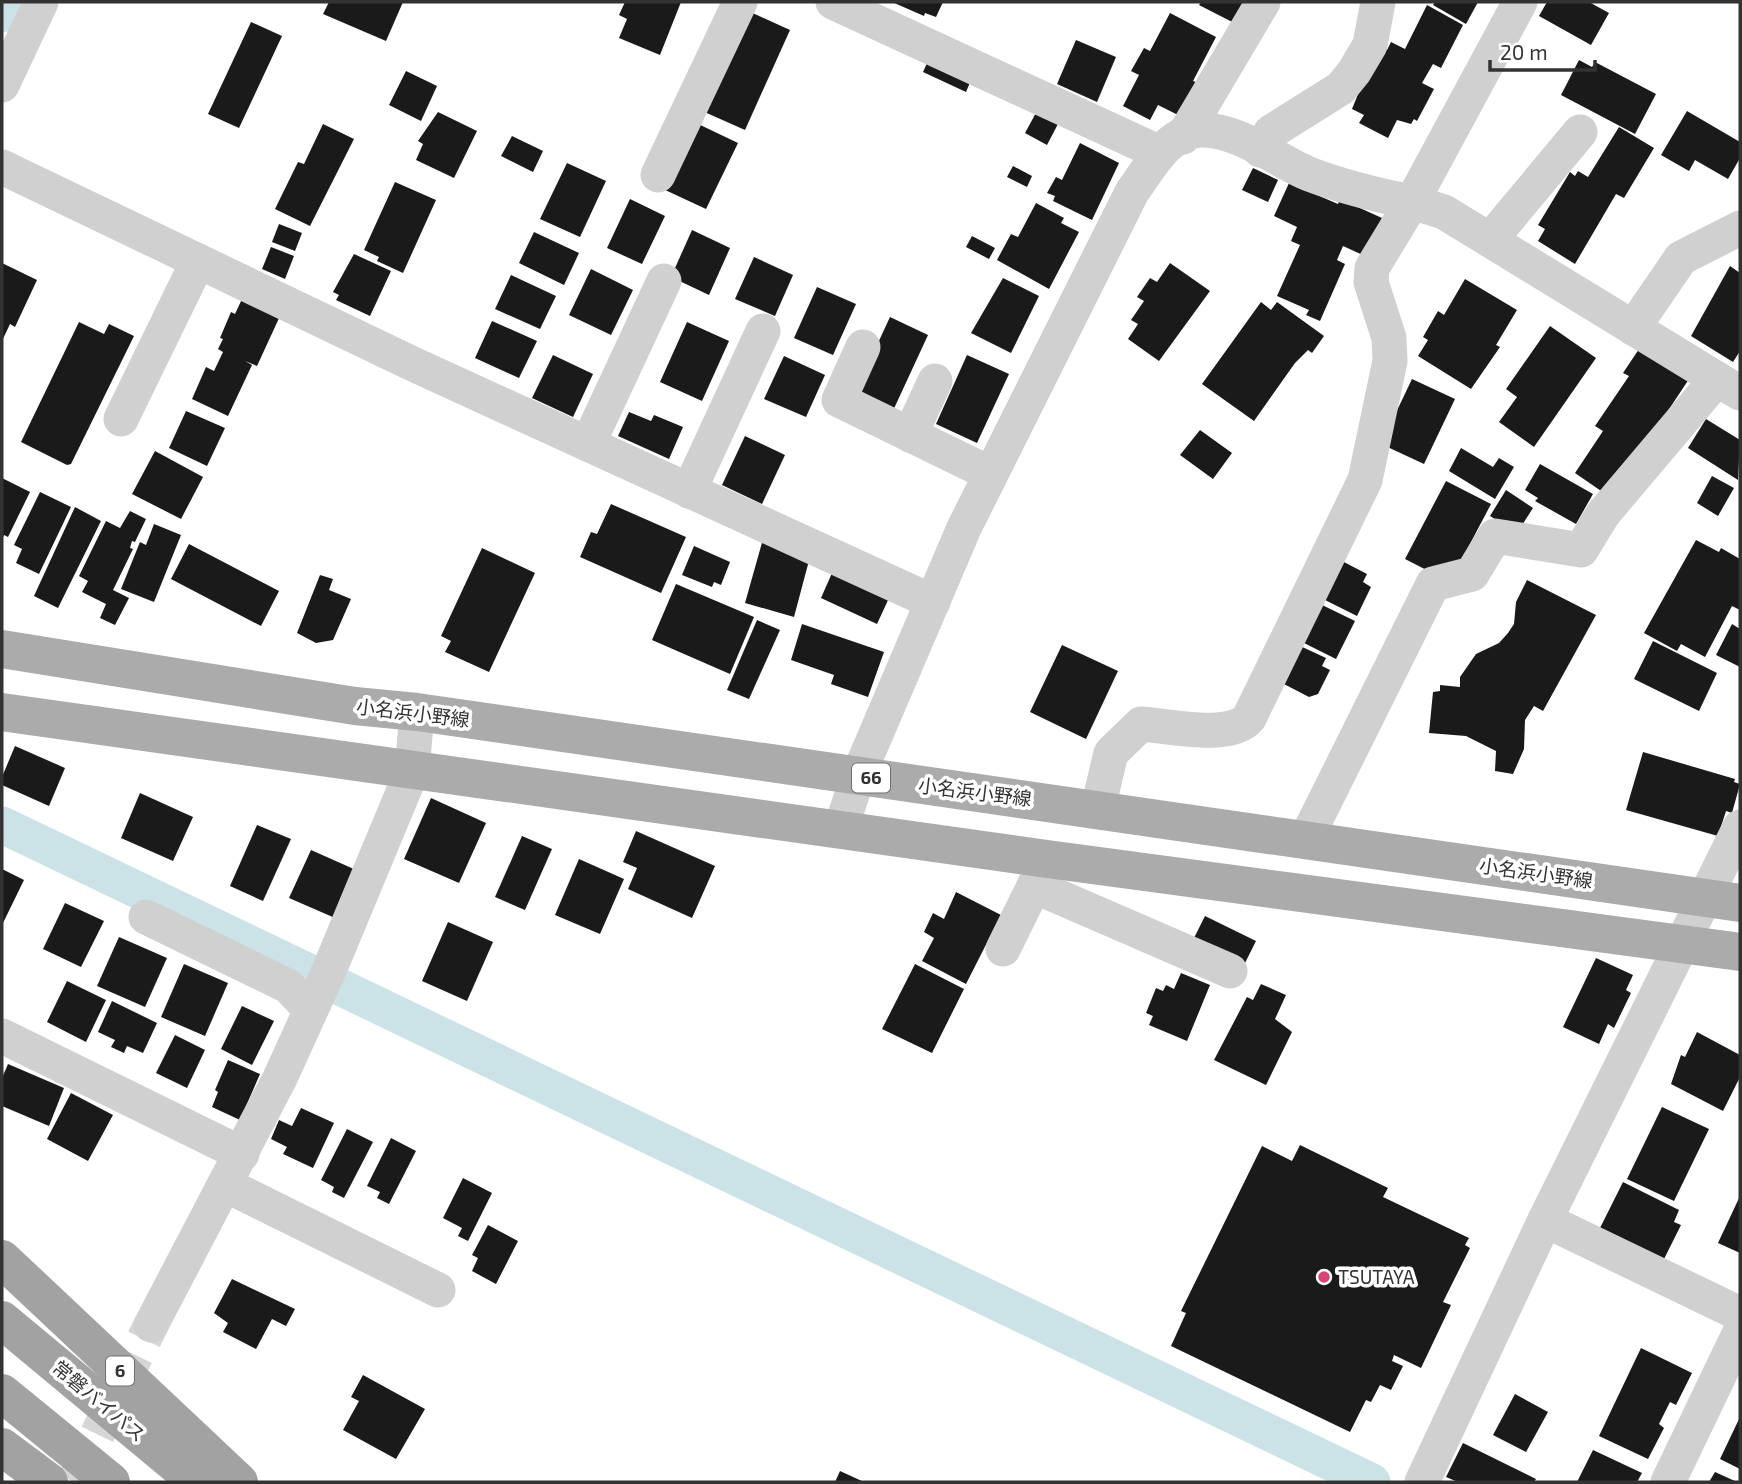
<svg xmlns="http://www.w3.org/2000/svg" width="1742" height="1484" font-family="'Exo 2','Noto Sans JP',sans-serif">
<rect width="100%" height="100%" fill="#fff"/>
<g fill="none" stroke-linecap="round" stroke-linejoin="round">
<g stroke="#cbe3e7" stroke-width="37">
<polyline points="2,14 7,2"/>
<polyline points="2,825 1372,1482"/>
</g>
</g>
<g fill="#1a1a1a">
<polygon points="329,2 403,2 386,41 323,14"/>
<polygon points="625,2 681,2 660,55 619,38 627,19 619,15"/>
<polygon points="892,2 943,2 936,17 925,13 924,16"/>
<polygon points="1201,2 1253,2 1240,26 1199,5"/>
<polygon points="1435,2 1478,2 1466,24 1433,5"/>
<polygon points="1547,2 1589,2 1609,13 1591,45 1539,16"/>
<polygon points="1427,5 1463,25 1441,68 1433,64 1422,83 1434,89 1417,121 1414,119 1411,124 1397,120 1388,138 1359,123 1364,115 1352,109 1378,45 1387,50 1391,42 1405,49"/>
<polygon points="746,10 790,30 745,130 700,110"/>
<polygon points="1170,13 1216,37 1193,81 1198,83 1180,116 1158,105 1150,120 1123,106 1139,75 1131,71 1144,48 1150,51"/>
<polygon points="251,22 282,36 239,128 208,114"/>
<polygon points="1076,40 1116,57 1097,102 1057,84"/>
<polygon points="1579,60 1592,67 1595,62 1656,94 1635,134 1561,95"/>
<polygon points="928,61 971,80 966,92 923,72"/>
<polygon points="406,71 437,86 421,121 389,105"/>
<polygon points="1037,111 1059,122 1047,145 1025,133"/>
<polygon points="1687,111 1740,142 1740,158 1728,179 1695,160 1689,171 1661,155"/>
<polygon points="438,112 477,131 454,178 416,160 423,144 418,141"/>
<polygon points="694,122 738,143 706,209 663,189"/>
<polygon points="323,124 354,139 310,226 275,209 298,162 304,164"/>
<polygon points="1619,127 1654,148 1624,198 1616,194 1575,264 1538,241 1545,229 1538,225 1570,172 1575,176 1578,171 1588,177"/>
<polygon points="512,136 543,151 533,172 501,156"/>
<polygon points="1080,143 1119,163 1092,220 1053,201 1055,196 1047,193 1056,177 1062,180"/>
<polygon points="567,163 606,181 580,237 540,219"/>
<polygon points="1013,166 1032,176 1027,187 1007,177"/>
<polygon points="1253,168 1278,180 1268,202 1242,190"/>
<polygon points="395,182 436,200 403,273 377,261 379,257 364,250"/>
<polygon points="1289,183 1338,204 1340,199 1382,218 1365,256 1343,246 1337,260 1345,264 1320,321 1306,315 1309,310 1277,296 1300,245 1291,241 1297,227 1274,216"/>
<polygon points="630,199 665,216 642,264 607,248"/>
<polygon points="1036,203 1064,218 1061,223 1079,232 1049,289 997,260 1011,234 1018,237"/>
<polygon points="279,224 302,233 295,251 272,242"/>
<polygon points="692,230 730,248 709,295 671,277"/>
<polygon points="534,232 579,253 564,285 519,263"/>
<polygon points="972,236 995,248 989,259 966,247"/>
<polygon points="271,247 294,256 285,279 262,269"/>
<polygon points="354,254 391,271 370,316 336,300 339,295 333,292"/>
<polygon points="754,257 793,275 775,316 735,299"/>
<polygon points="2,263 37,280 15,327 10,324 2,341"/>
<polygon points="1170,263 1210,291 1159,361 1128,339 1138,324 1131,320 1144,301 1137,297 1150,278 1157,282"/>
<polygon points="1730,266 1740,273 1740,351 1733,362 1691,336"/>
<polygon points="591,269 633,290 611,335 569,315"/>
<polygon points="511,275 556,296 540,329 495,309"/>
<polygon points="1003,278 1039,296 1011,353 971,333"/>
<polygon points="1465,279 1517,310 1496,345 1500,347 1471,389 1418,356 1428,340 1423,337 1438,311 1444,315"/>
<polygon points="817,287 856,304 833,355 794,338"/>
<polygon points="242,299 280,316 257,366 245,361 252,365 228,416 192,399 206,367 214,371 223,352 218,349 223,339 220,338 231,312 235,314"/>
<polygon points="1261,302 1271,310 1277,302 1324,336 1312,353 1308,350 1295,363 1254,421 1202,384"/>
<polygon points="890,317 928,335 891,415 853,397"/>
<polygon points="492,321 537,341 519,378 475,358"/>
<polygon points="79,322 104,334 109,324 134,336 71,464 67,465 21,442"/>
<polygon points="687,322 729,341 702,401 660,382"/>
<polygon points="1550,326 1596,358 1534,447 1499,422 1517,397 1506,389"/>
<polygon points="1641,346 1691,376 1636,459 1604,493 1575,473 1603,431 1595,426 1629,376 1623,373"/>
<polygon points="553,355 593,374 573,417 532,398"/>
<polygon points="967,355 1009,374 977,443 936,424"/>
<polygon points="784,356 825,375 806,417 764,399"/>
<polygon points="1412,379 1455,399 1424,464 1381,444"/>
<polygon points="186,411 225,428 207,466 169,448"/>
<polygon points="629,412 651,421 654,415 683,427 669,459 618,436"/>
<polygon points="1706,419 1740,440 1738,480 1688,448"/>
<polygon points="1200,430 1232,453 1213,479 1180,455"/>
<polygon points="745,436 785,455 762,504 722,485"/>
<polygon points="1461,448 1493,467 1499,458 1514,467 1495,499 1449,471"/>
<polygon points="155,451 203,477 181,519 132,494"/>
<polygon points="1540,464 1593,494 1576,524 1535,501 1538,498 1525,490"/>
<polygon points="1712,476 1734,488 1718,516 1697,503"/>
<polygon points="2,478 30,492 8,537 4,535 2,540"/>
<polygon points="1446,481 1491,504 1450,582 1405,559"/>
<polygon points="1506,490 1533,508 1517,533 1490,516"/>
<polygon points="40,492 71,507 39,574 16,563 22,549 14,545"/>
<polygon points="611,504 686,537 661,593 580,557 591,532 597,534"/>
<polygon points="75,507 101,521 58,608 34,596"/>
<polygon points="130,511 146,519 135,542 132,541 130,548 133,549 113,590 129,598 115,625 100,618 106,604 82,592 88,581 79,576 106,521 120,528"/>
<polygon points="154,524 181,535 154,602 121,589 140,542 146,545"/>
<polygon points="763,539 811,553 794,617 745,603"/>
<polygon points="1696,540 1719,552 1721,548 1740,559 1740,610 1732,606 1705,657 1681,644 1677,651 1644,633"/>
<polygon points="189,544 279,591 261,626 171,579"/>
<polygon points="694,546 730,562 721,585 714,582 712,587 682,575"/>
<polygon points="482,548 535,573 489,672 445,652 451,641 441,636"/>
<polygon points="1340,560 1367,574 1363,582 1371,587 1357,616 1321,598"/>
<polygon points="832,573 889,598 877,624 821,598"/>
<polygon points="320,575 333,579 329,590 351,599 333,640 316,643 297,633"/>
<polygon points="1527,580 1596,615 1543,711 1534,706 1525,720 1524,749 1513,774 1495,771 1496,751 1466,736 1429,733 1433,692 1440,691 1440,685 1460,687 1460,677 1476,654 1499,643 1508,633 1514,624 1516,602"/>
<polygon points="676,584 754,617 730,674 652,640"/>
<polygon points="1318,603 1355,621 1336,659 1300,641"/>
<polygon points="757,620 780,630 749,699 727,690"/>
<polygon points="802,624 884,652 868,697 831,684 834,675 791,660"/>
<polygon points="1732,624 1740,629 1740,667 1716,655"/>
<polygon points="1653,641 1717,673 1699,711 1634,679"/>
<polygon points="1062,645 1118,671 1086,739 1030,712"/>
<polygon points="1298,645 1326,658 1322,666 1330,670 1318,694 1309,697 1280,682"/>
<polygon points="15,746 65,768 49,806 2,785 2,777"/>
<polygon points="1643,752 1735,779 1734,782 1740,784 1732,813 1726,811 1718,836 1626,810"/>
<polygon points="140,793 193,817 173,861 121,838"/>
<polygon points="431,798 486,823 459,883 404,859"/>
<polygon points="257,825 291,839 263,901 230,886"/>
<polygon points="636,831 715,866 692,918 628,889 637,868 623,862"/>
<polygon points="522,836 552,849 525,910 495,897"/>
<polygon points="311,850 356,870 335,918 289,898"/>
<polygon points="579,859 624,879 600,934 555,915"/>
<polygon points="2,869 24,880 2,925"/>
<polygon points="956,892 1001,915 966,984 922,961 934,938 924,932 933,913 944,919"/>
<polygon points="65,903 104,921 81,967 43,949"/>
<polygon points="1205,916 1256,941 1243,967 1192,942"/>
<polygon points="448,922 493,942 467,1001 422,981"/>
<polygon points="119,937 167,958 145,1007 97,986"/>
<polygon points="1596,958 1633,975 1626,990 1631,993 1614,1028 1608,1024 1599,1044 1563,1027"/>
<polygon points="184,964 228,983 205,1036 161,1017"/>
<polygon points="915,964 964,989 932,1053 882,1029"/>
<polygon points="1181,973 1210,985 1187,1041 1149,1025 1153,1016 1146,1013 1156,988 1163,991 1166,985 1174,989"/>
<polygon points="67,981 106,1000 86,1042 47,1022"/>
<polygon points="1261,984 1286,995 1275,1019 1292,1032 1266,1085 1214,1060 1247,997 1253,1000"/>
<polygon points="112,1001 157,1023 143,1053 127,1046 124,1053 111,1047 115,1040 98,1032"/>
<polygon points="242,1006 274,1021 252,1065 221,1049"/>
<polygon points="1697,1032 1740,1055 1740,1077 1723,1111 1671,1084 1681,1055 1685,1057"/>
<polygon points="175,1035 205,1050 187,1088 156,1073"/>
<polygon points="228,1060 260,1074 240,1120 212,1107 218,1092 215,1090"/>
<polygon points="8,1064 64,1088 49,1126 2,1106 2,1078"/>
<polygon points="71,1093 113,1115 88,1161 47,1139"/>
<polygon points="1662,1107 1709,1129 1674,1201 1627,1179"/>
<polygon points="301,1108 334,1123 313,1168 283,1154 287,1147 271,1139 279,1120 292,1126"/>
<polygon points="347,1129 373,1142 344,1198 332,1192 334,1187 321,1180"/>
<polygon points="391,1138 416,1151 389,1204 377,1198 380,1192 367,1186"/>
<polygon points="1300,1145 1388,1188 1383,1197 1469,1238 1465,1245 1470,1248 1443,1302 1451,1305 1421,1368 1394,1355 1392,1361 1403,1366 1391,1390 1380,1385 1371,1402 1366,1400 1350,1432 1171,1346 1186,1313 1181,1311 1262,1146 1292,1161"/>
<polygon points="463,1178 492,1193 468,1241 458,1236 462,1228 443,1218"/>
<polygon points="1623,1182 1679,1210 1674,1222 1681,1225 1664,1259 1600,1228"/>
<polygon points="1740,1196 1740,1253 1718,1243"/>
<polygon points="488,1225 518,1241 496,1284 472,1271 478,1258 472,1255"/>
<polygon points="232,1279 295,1309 286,1326 272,1319 256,1349 223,1332 228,1323 214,1313"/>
<polygon points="1641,1348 1692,1373 1676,1405 1670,1402 1659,1424 1664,1428 1648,1459 1599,1436"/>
<polygon points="363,1375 425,1409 396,1459 343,1430 359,1401 351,1397"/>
<polygon points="1515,1394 1548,1412 1526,1452 1493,1435"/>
<polygon points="1740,1417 1740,1469 1720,1459"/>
<polygon points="1463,1443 1536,1479 1534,1482 1458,1482 1446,1477"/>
<polygon points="1593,1450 1642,1473 1637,1482 1577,1482"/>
<polygon points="840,1471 864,1482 835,1482"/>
<polygon points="1715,1472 1737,1482 1709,1482"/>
</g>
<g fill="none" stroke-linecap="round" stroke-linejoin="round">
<polyline stroke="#d6d6d6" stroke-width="35" stroke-dasharray="35 18" stroke-linecap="butt" points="74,1482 151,1325"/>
<g stroke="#d0d0d0" stroke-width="35">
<polyline points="833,2 1160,153"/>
<polyline points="2,85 41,2"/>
<polyline points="1183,137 1263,2"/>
<polyline points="1260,150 1271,132 1341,88 1354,72 1370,45 1378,2"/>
<polyline points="2,167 413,364 933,602"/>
<polyline points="658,175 740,2"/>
<polyline points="1490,240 1580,132"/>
<polyline points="1633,328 1681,258 1740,228"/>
<polyline points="863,347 839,400 991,474"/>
<polyline points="121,419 198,261"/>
<polyline points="910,435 935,381"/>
<polyline points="588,444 664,281"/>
<polyline points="689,491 763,331"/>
<path d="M1098 808 1111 753 1141 724C1170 726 1230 740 1249 718L1365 480 1390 361 1389 338 1371 282 1372 268 1412 202 1444 212 1740 393"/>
<path d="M841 828 858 776 964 528 1132 192C1149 169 1168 131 1201 130 1238 129 1276 160 1309 174 1343 187 1376 195 1412 202L1520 2"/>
<polyline points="1306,839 1433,584 1472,574 1495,536 1581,550 1603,514 1717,379"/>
<polyline points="1034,886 1230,971"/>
<polyline points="146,917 288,986 310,1009"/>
<polyline points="1003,949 1044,866"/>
<polyline points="2,1036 242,1154"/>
<polyline points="226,1185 438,1290"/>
<polyline points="1545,1220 1740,1314"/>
<polyline points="151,1325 280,1078 330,968 412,771 417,712"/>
<polyline points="1422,1482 1545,1220 1740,827"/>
<polyline points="1668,1482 1740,1332"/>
</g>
<g stroke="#ababab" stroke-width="38">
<polyline points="2,649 355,706 417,712 1740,903"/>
<polyline points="2,712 1047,859 1740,952"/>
</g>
<g stroke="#a2a2a2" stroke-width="38">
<polyline points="2,1259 239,1482"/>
<polyline points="2,1320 197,1482"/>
<polyline points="2,1393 111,1482"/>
<polyline points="2,1447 49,1482"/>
</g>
</g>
<circle fill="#d74773" stroke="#fff" stroke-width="2.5" cx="1324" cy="1277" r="7"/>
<g text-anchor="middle" stroke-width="7" stroke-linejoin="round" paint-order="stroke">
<g fill="#fff" stroke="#707070" stroke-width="2">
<rect x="852" y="763.5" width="38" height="29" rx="5"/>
<rect x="106" y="1356.5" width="28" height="29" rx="5"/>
</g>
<g font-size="18" font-weight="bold" fill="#333">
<text x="871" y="784">66</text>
<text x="120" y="1377">6</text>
</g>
<g font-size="19" fill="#333" stroke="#fff">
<text transform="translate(413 713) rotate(7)" y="7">小名浜小野線</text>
<text transform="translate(975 792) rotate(7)" y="7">小名浜小野線</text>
<text transform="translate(1536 873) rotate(8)" y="7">小名浜小野線</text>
<text transform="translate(99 1401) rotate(40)" y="7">常磐バイパス</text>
</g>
<g font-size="19" fill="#333" stroke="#fff" text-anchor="start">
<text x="1338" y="1284">TSUTAYA</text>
</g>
</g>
<rect width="1742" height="1484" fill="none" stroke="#333333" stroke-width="7"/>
<path d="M1490 60v10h105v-10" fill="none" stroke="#333333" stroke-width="3.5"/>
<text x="1500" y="60" font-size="21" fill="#333333" stroke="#ffffff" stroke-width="5" paint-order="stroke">20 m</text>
</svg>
